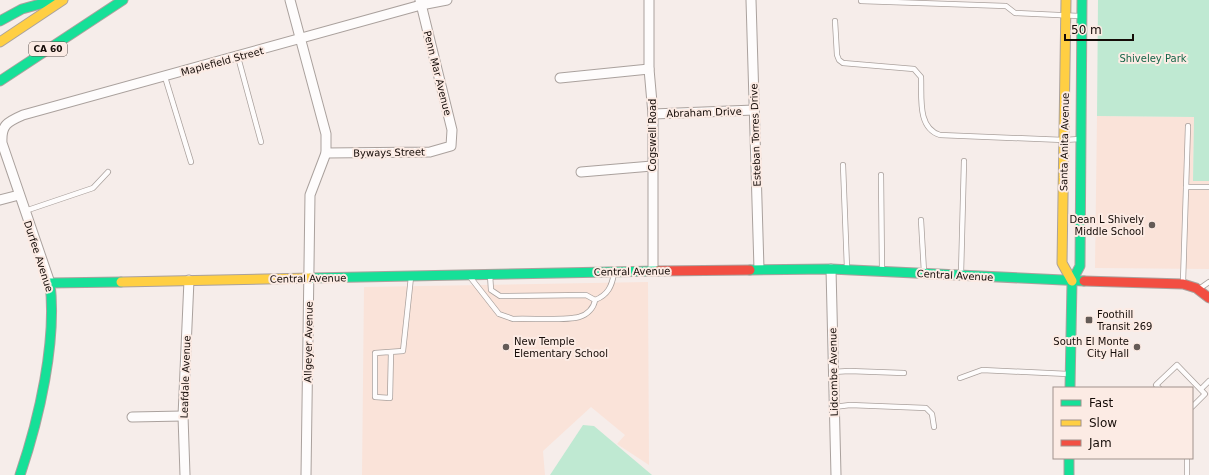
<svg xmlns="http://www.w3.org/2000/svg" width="1209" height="475" font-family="'DejaVu Sans',sans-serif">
<rect width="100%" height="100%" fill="#f6edea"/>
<g fill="#fae3d9">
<polygon points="1097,116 1194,117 1193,181 1209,181 1209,269 1095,268"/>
<polygon points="648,282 649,465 617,444 625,435 591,407 543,451 545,475 362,475 364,287"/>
</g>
<g fill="#bfe9d2">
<polygon points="1098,0 1209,0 1209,181 1193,181 1194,117 1097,116"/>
<polygon points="583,425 594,426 652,475 550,475"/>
</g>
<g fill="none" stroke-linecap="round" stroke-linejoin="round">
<defs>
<g id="lane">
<polyline points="861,1 1006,6 1015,13 1079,16"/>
<path d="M835 21 837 55 839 60 843 63 914 69 921 77C922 97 917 128 940 135L1064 140 1080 139"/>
<polyline points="238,57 261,142"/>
<polyline points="165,77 191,162"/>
<polyline points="843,165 847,268"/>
<polyline points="881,175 882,270"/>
<polyline points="1186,187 1209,187"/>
<polyline points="25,211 93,188 108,172"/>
<polyline points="921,220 924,272"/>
<polyline points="961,274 964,161"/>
<path d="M470 277 499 314 513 319C529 318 565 321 579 317 587 315 594 308 595 300L586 295 500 296 491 290 490 275"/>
<polyline points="1183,282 1188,126"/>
<polyline points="1199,289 1209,282"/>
<path d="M595 300C608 295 612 286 614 273"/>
<polyline points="391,352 390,398 375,397 375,353 403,351 411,277"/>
<polyline points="833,372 849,371 904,373"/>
<polyline points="960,378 982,370 1068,374"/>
<polyline points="1159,388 1156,385 1177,365 1205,394 1192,407"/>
<polyline points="1201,389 1209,381"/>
<polyline points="834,407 850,405 926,408 932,414 934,427"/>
<polyline points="1187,458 1187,475"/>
</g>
<g id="street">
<polyline points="290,0 326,134 326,153 310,195 306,475"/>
<polyline points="649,0 649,69 653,114 653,271"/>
<polyline points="751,0 759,269"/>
<polyline points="560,78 649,69"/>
<polyline points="653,114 754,110"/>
<polyline points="326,153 430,152 451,146 452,130 420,0"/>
<polyline points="581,172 652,166"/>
<polyline points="0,200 19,195"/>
<polyline points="831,269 836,475"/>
<path d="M50 283 2 143C1 125 7 122 23 115L421 5 447 0"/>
<polyline points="132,417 183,416"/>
<polyline points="185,475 183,416 189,280"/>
</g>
<g id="fast">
<polyline points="0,21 22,9 55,0"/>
<polyline points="0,81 123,0"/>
<polyline points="750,270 831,269 1084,281"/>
<polyline points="311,278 658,271"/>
<polyline points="1070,388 1072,281 1080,266 1082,0"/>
<polyline points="1069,458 1069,475"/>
<path d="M20 475C39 419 57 342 50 283L121 282"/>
</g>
<g id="slow">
<polyline points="1066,0 1062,263 1072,281"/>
<polyline points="0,42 63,0"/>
<polyline points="121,282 311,278"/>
</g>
<g id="jam">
<polyline points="658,271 750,270"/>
<polyline points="1084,281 1183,284 1196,288 1209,298"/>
</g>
</defs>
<use href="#lane" stroke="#aaa19d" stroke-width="6"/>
<use href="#street" stroke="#aaa19d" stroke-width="11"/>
<use href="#fast" stroke="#aaa19d" stroke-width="11"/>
<use href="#slow" stroke="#aaa19d" stroke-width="11"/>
<use href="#jam" stroke="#aaa19d" stroke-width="11"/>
<use href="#lane" stroke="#fefcfc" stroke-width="4.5"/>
<use href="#street" stroke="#fefcfc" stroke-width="9"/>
<use href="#fast" stroke="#16e098" stroke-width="9"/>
<use href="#slow" stroke="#ffcf43" stroke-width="9"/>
<use href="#jam" stroke="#f24e42" stroke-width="9"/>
</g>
<g fill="#645b57" stroke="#fcebe4" stroke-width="1.5">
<circle cx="1152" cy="225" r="4"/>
<rect x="1085" y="316" width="8" height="8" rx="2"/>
<circle cx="506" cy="347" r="4"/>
<circle cx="1137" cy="347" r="4"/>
</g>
<g text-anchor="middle" stroke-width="4" stroke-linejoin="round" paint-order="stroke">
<rect fill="#fcebe4" stroke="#5a4f4a" stroke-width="1" x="29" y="42" width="38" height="14" rx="3"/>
<g font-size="9" font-weight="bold" fill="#150c08">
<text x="48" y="52">CA 60</text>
</g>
<g font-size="10" fill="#156548" stroke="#fcebe4">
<text x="1153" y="62">Shiveley Park</text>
</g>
<g font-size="10" fill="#150c08" stroke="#fcebe4">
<text transform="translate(222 61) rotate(-15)" y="4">Maplefield Street</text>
<text transform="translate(438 73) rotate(76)" y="4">Penn Mar Avenue</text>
<text transform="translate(704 112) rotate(-2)" y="4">Abraham Drive</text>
<text transform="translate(652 135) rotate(-90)" y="4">Cogswell Road</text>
<text transform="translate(755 135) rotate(-92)" y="4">Esteban Torres Drive</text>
<text transform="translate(1064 142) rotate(-89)" y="4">Santa Anita Avenue</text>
<text transform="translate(389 152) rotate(-1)" y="4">Byways Street</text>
<text transform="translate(39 256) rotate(72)" y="4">Durfee Avenue</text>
<text transform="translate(632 271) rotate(-1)" y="4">Central Avenue</text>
<text transform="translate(955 275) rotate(3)" y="4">Central Avenue</text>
<text transform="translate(308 278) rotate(-1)" y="4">Central Avenue</text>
<text transform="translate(308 342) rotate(-89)" y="4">Allgeyer Avenue</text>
<text transform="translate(833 372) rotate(-91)" y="4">Lidcombe Avenue</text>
<text transform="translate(185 377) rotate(-88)" y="4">Leafdale Avenue</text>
</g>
<g font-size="10" fill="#150c08" stroke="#fcebe4" text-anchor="end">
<text x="1144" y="223">Dean L Shively<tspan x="1144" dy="12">Middle School</tspan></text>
<text x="1097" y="318" text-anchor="start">Foothill<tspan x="1097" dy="12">Transit 269</tspan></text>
<text x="514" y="345" text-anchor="start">New Temple<tspan x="514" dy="12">Elementary School</tspan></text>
<text x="1129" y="345">South El Monte<tspan x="1129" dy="12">City Hall</tspan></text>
</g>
</g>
<rect x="1053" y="387" width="140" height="72" fill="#fcebe4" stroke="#a0928c"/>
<rect x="1061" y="400" width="20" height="6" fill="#16e098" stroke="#a0928c"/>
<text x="1089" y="407" font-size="12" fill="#150c08">Fast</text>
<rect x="1061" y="420" width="20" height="6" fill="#ffcf43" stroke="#a0928c"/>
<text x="1089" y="427" font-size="12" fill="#150c08">Slow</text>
<rect x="1061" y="440" width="20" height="6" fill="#f24e42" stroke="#a0928c"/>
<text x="1089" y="447" font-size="12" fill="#150c08">Jam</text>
<path d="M1065 34v6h68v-6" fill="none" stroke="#150c08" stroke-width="2"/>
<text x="1071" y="34" font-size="12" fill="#150c08" stroke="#fcebe4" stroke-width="3" paint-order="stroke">50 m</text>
</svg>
